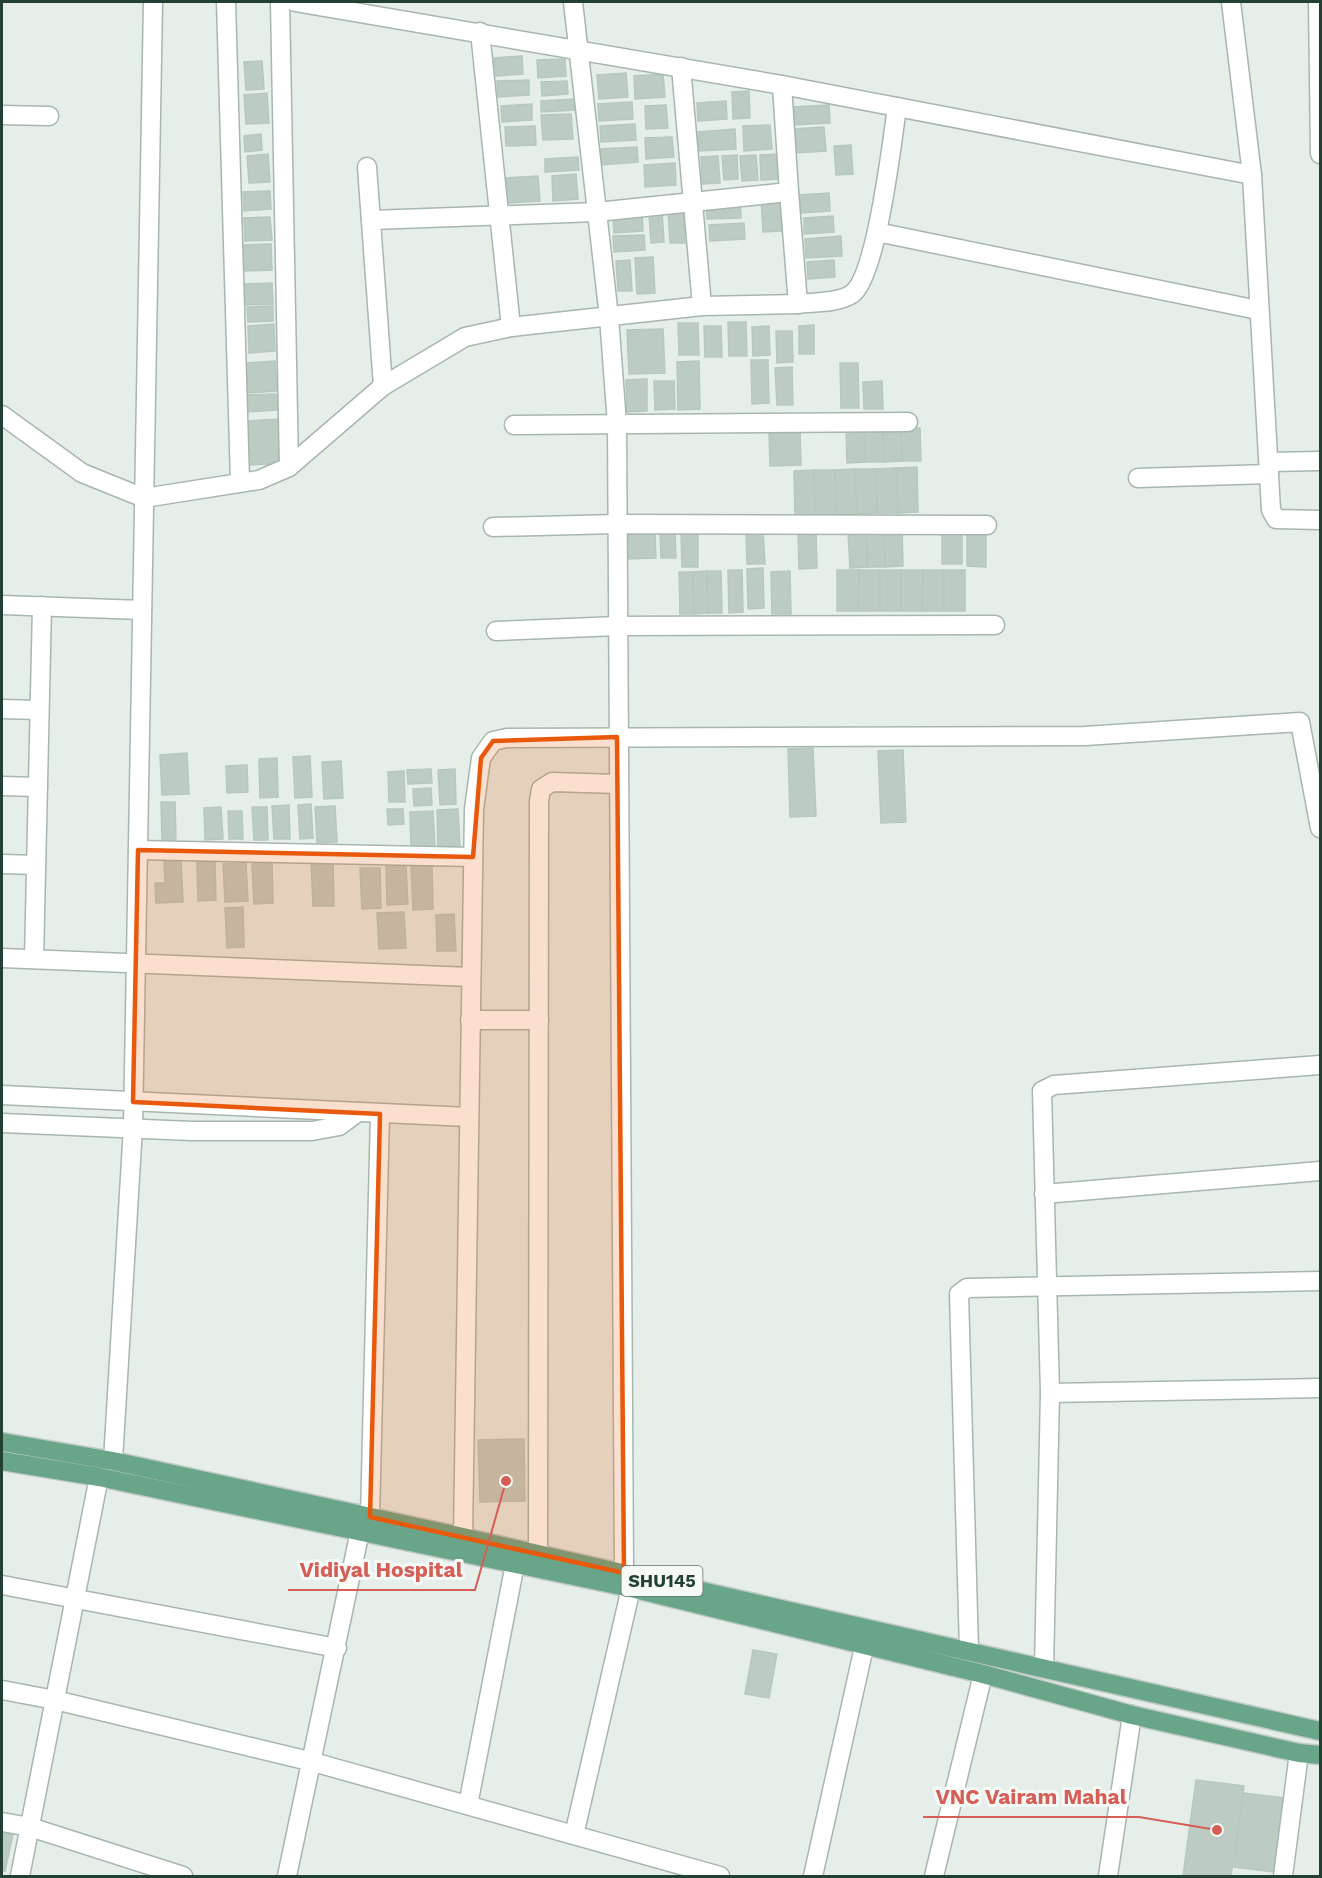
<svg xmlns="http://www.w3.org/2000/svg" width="1322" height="1878" font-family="'Work Sans',sans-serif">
<rect width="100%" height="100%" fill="#e5eee8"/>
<g fill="#bdccc3" stroke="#b7c8be" stroke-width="1.5">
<polygon points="522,56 523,74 496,76 494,58"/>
<polygon points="565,59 566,76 538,78 537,60"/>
<polygon points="262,61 264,89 246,90 244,62"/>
<polygon points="626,73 628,97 599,99 597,75"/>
<polygon points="663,74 665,97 635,99 634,76"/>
<polygon points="529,80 529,95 498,97 497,81"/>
<polygon points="567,81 568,94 542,96 541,82"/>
<polygon points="749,91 750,118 733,119 732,92"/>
<polygon points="267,93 269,123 246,124 244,95"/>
<polygon points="574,99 575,110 541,112 541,101"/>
<polygon points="726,101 727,119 698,121 697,103"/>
<polygon points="632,102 633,119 599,121 598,104"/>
<polygon points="532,104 532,120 502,122 501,106"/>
<polygon points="666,105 668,128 646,129 645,106"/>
<polygon points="829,105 830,123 792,125 791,107"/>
<polygon points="571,114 573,139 543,140 541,115"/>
<polygon points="635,124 636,140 601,142 600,126"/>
<polygon points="770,125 772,149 744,151 743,126"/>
<polygon points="535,126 536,145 506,146 505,127"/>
<polygon points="824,127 826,151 793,153 792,129"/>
<polygon points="735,129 736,149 699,151 698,132"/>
<polygon points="261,134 262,150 245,152 244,136"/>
<polygon points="672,137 674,157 646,159 645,138"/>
<polygon points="851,145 853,174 836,175 834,146"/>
<polygon points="637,147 638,162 601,165 600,149"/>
<polygon points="268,154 270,182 249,183 247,156"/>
<polygon points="778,154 780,179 761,180 760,155"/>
<polygon points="737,155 738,179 724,180 722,156"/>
<polygon points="756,155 758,180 742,181 740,156"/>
<polygon points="718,156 720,183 702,184 701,157"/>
<polygon points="578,157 579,170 545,172 545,159"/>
<polygon points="675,163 676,185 645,187 644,165"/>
<polygon points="576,174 578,199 553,201 552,176"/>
<polygon points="538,176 540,201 507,203 506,178"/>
<polygon points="270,191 271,209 244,211 243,192"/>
<polygon points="829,193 830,211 800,213 799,195"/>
<polygon points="780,197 782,231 763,232 761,198"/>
<polygon points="740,202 741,218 707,219 706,205"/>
<polygon points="683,208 685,243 670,243 668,209"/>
<polygon points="662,212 664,242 651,243 649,213"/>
<polygon points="642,215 643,231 614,233 613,217"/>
<polygon points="833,216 834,232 804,234 804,218"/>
<polygon points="270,217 272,240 245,241 244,218"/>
<polygon points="744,223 745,239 710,241 709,225"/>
<polygon points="644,235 645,250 614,252 613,236"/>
<polygon points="841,236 842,256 806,258 805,239"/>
<polygon points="271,244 272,270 244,271 242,245"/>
<polygon points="653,257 655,293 637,294 635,258"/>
<polygon points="630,260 632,291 618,291 616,261"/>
<polygon points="834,260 835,277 808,279 807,262"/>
<polygon points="272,283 273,304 245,305 244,284"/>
<polygon points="273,306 273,321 248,322 247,307"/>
<polygon points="728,322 746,322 747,356 729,356"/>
<polygon points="678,323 698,323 699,355 679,355"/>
<polygon points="274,324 275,351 249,353 248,326"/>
<polygon points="814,325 814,354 799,354 799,326"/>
<polygon points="704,326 721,326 722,357 705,357"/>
<polygon points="769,326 770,355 753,356 752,327"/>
<polygon points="663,329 665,373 629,374 627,330"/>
<polygon points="776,331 792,331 793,362 777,363"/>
<polygon points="751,360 768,360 769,403 752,404"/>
<polygon points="275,361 277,391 248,393 246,363"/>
<polygon points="699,361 700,409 678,410 677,362"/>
<polygon points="840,363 858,363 859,408 841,408"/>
<polygon points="792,367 793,405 777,405 775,368"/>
<polygon points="647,379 647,411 627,412 626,380"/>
<polygon points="654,381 674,381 675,409 655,410"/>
<polygon points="882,381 883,409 864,409 863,382"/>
<polygon points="276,394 278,410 247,412 246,395"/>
<polygon points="281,419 283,463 249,465 247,421"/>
<polygon points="800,428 801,465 770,466 769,430"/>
<polygon points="920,428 921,461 902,461 901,429"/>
<polygon points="883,429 884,462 865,462 864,430"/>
<polygon points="883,429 901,429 902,461 884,462"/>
<polygon points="846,430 864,430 865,462 847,463"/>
<polygon points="917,467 918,512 898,513 896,468"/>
<polygon points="896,468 898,513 877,513 876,469"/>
<polygon points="855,469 857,514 836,515 835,470"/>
<polygon points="855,469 876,469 877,513 857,514"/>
<polygon points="814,470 815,516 795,516 794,471"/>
<polygon points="814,470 835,470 836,515 815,516"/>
<polygon points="902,528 903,566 885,567 884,529"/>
<polygon points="884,529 885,567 867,567 866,530"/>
<polygon points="763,530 765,564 747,564 746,531"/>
<polygon points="848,530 866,530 867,567 850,568"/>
<rect x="942" y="530" width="20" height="34"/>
<polygon points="798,531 816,531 817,568 799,569"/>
<polygon points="967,531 986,531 986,567 967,566"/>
<polygon points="655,533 656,558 626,559 625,534"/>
<polygon points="660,533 675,533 676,558 661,558"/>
<polygon points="698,533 698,567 682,567 681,534"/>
<polygon points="763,568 764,608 748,609 747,569"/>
<polygon points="728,570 742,570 743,612 729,613"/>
<polygon points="837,570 859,570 858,611 837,611"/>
<polygon points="859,570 880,570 880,611 858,611"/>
<rect x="880" y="570" width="21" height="41"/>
<polygon points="901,570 923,570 922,611 901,611"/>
<polygon points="923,570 944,570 944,611 922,611"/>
<rect x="944" y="570" width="21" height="41"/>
<polygon points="707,571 708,613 694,614 693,572"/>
<polygon points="707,571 721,571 722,613 708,613"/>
<polygon points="790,571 791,614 772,614 771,572"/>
<polygon points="679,572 693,572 694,614 680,614"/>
<polygon points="813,748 816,816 790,817 788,749"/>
<polygon points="903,750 906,822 881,823 878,751"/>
<polygon points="187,753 189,794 162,795 160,755"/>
<polygon points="310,756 312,797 295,798 293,757"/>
<polygon points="277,758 278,797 260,798 259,759"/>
<polygon points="341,761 343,798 324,799 322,762"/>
<polygon points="247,765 248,792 227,793 226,766"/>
<polygon points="431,769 432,783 408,784 407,770"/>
<polygon points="455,769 456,804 440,805 438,770"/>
<polygon points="404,771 405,802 389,802 388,772"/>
<polygon points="431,788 432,805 414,806 413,789"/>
<polygon points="161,802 175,802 176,840 162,840"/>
<polygon points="311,804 313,838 300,839 298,805"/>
<polygon points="289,805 290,839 274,839 272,806"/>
<polygon points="335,806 337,842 317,843 315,807"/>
<polygon points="221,807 223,839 205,840 204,808"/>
<polygon points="252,807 267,807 268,840 254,840"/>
<polygon points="387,809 403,809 404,824 388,825"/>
<polygon points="458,809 460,847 438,848 437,810"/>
<polygon points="228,811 242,811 243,839 229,839"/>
<polygon points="433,811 435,848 411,849 410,812"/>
<polygon points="181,860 183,902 156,903 155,883 165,883 164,861"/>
<polygon points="333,860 334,906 313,906 311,861"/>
<polygon points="197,862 215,862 216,900 198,901"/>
<polygon points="246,863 248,901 225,902 223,864"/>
<polygon points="272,863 273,903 254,904 252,864"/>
<polygon points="386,866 406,866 408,904 387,905"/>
<polygon points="411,866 432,866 433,909 413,910"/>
<polygon points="360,868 380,868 381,908 362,909"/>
<polygon points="243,907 244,947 227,948 225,908"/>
<polygon points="404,912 406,948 379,949 377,913"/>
<polygon points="454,914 456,951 437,951 436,915"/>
<polygon points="524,1439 525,1501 480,1502 478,1440"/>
<polygon points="753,1650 777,1654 769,1698 745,1694"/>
<polygon points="1196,1780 1244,1786 1231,1876 1183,1876"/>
<polygon points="1243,1793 1285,1798 1275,1872 1234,1867"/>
<polygon points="2,1832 13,1835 5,1871 2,1871"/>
</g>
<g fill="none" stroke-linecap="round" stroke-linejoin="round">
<defs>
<g id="minor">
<polyline points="226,2 240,482"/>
<polyline points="280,2 289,467"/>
<polyline points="295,2 782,85 1252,175"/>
<polyline points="573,2 609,317 617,424 624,1573"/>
<polyline points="1231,2 1252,175 1271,510 1276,519 1320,520"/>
<polyline points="1318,2 1320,154"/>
<polyline points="480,32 511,327"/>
<polyline points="681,67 702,306"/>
<polyline points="2,115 49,116"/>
<polyline points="367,167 383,386"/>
<polyline points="371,220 597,212 789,192 782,85"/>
<polyline points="877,232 1258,310"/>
<path d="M798 304C814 302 838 303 852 294 877 275 892 142 897 107"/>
<polyline points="2,415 82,473 144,498 259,480 289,467 383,386 465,337 511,327 702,306 798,304 789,192"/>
<polyline points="514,425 908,422"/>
<polyline points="1269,462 1320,461"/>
<polyline points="1138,478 1269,474"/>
<polyline points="493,527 617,524 987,525"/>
<polyline points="2,605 142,610"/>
<polyline points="496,631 617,626 995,625"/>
<polyline points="2,709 39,710"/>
<polyline points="2,786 38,787"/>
<polyline points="138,850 473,857"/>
<polyline points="2,864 36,865"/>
<polyline points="2,958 471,977"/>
<polyline points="34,959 42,606"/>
<polyline points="470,1020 539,1020"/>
<polyline points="2,1095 468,1117"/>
<polyline points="2,1123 192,1131 312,1131 339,1126 358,1112"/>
<polyline points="1044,1194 1320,1171"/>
<polyline points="1050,1393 1320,1388"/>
<polyline points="113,1461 133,1127 153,2"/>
<polyline points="370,1517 380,1114"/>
<polyline points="463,1537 474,809 481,758 493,741 507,738 1085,736 1300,722 1320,828"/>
<polyline points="538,1554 539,801 541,789 552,782 617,784"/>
<polyline points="2,1585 337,1648"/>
<polyline points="969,1650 959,1294 967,1288 1320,1281"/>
<polyline points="1044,1668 1050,1393 1042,1091 1054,1085 1320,1065"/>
<polyline points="2,1690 55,1700 313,1762 720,1876"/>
<polyline points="468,1805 515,1564"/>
<polyline points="2,1822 30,1827 183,1876"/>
<polyline points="574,1835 631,1588"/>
<polyline points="20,1876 99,1477"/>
<polyline points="287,1876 360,1531"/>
<polyline points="813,1876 864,1647"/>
<polyline points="934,1876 983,1674"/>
<polyline points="1108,1876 1132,1715"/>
<polyline points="1283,1876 1299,1753"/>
</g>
<g id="major">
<polyline points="2,1442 113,1461 463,1537 1320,1731"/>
<polyline points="2,1461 99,1477 631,1588 983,1674 1132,1715 1299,1753 1320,1755"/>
</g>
</defs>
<use href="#minor" stroke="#a7b7ae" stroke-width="21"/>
<use href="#major" stroke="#c1cac6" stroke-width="21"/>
<use href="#minor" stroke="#fff" stroke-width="18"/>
<use href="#major" stroke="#68a589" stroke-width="18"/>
</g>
<path fill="#e8590c" fill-opacity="0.2" stroke="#e8590c" stroke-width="4.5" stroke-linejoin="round" d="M617 737 624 1573 370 1517 380 1114 133 1102 138 850 473 857 481 758 493 741Z"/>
<g text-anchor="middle" stroke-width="6" stroke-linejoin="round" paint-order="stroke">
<rect fill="#f6faf7" stroke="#62786e" stroke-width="1.5" x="621.5" y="1566" width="81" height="30" rx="4.5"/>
<g font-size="18" font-weight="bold" fill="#234133">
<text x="662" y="1587">SHU145</text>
</g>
</g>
<path fill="none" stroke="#d65e56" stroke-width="2" d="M506 1481L475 1590H288M1217 1830L1139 1817H923"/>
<g fill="#d65e56" stroke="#f6faf7" stroke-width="2">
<circle cx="506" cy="1481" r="6"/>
<circle cx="1217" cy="1830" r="6"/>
</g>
<g font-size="21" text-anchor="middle" font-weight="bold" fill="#d65e56" stroke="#f6faf7" stroke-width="6" stroke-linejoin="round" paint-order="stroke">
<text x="381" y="1577">Vidiyal Hospital</text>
<text x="1031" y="1804">VNC Vairam Mahal</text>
</g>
<rect width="1322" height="1878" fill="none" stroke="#234133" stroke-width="6"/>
</svg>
